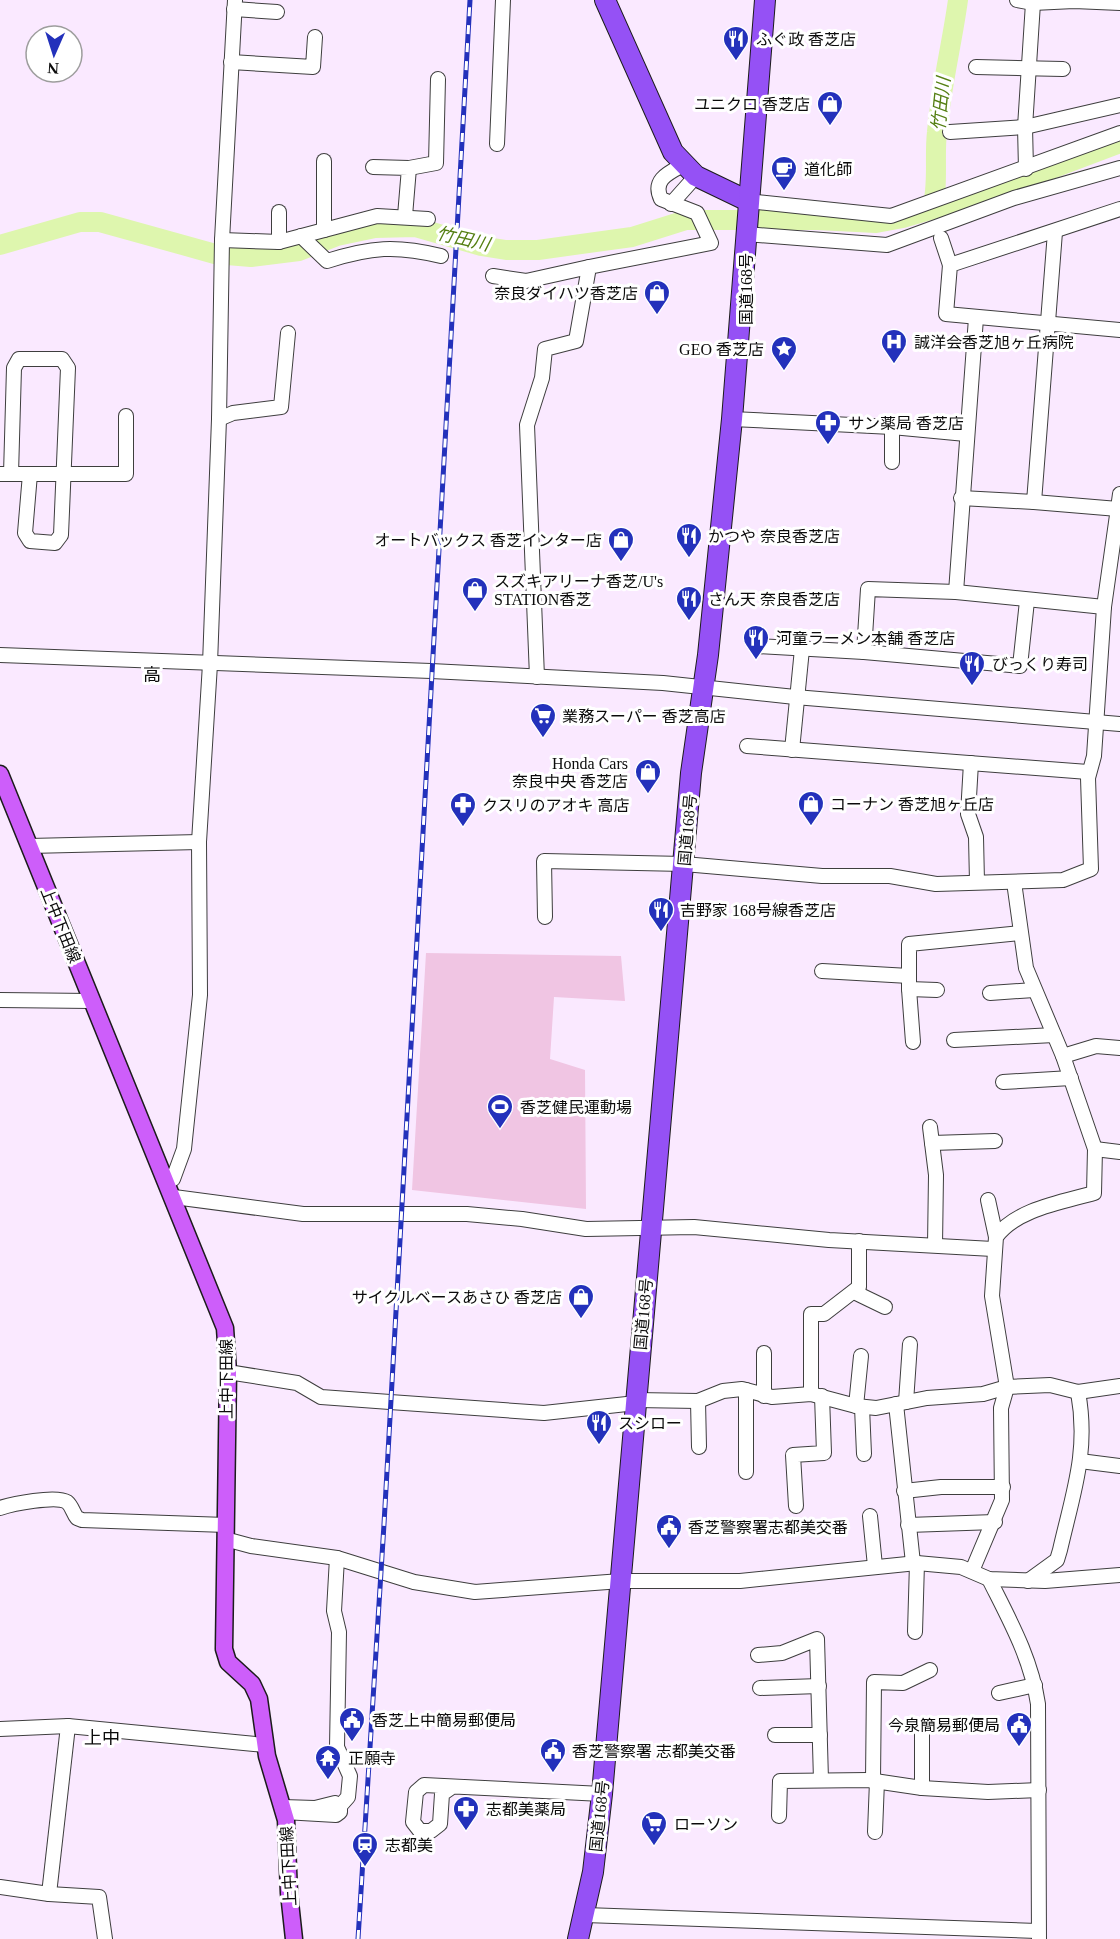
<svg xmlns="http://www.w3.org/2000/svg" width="1120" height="1939" font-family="'Times New Roman','Noto Sans JP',serif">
<rect width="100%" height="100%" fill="#fae9ff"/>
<polygon fill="#f0c5e3" points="426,953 621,956 625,1001 554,997 550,1059 585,1070 586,1209 412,1190"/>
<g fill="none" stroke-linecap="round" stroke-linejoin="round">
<g stroke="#def6ae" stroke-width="20">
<path d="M932 209C939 184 934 158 937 132 941 87 952 44 958 0"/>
<polyline points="0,245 80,222 100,222 215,254 251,257 299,251 337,236 375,228 415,227 481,246 506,250 538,250 632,237 686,220 817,220 876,223 903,218 985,194 1120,143"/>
</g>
<defs>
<g id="minor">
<polyline points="1017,0 1033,3 1074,1 1120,3"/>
<polyline points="234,9 277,12"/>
<polyline points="231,62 313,67 315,37"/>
<polyline points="976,67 1063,69"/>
<polyline points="950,132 1025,127 1120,105"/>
<polyline points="497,144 503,0"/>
<polyline points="324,161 324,230"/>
<polyline points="373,167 409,168 405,216"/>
<polyline points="409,168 436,163 438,79"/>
<polyline points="1026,169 1025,127 1033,3"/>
<polyline points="748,201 891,216 1120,133"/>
<polyline points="671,204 696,176"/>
<polyline points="1120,209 950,265 946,314 1120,330"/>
<polyline points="746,234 887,245 1014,198 1120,168"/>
<path d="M301 236 327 261C371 247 396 245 441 256"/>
<polyline points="941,238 950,265"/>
<polyline points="222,240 279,242 377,216 428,219"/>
<polyline points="279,242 279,212"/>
<polyline points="493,276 526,281 589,267"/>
<polyline points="219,419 233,413 281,407 288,333"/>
<polyline points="732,419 892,427 966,434"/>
<polyline points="892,462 892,427"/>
<polyline points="0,474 126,474 126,416"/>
<polyline points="11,474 14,368 19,359 62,359 68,368 61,535 55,543 30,541 25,533 30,474"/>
<polyline points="961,498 1034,502 1055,232"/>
<polyline points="1034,502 1118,509"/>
<polyline points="956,592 976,318"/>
<polyline points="757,646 864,652 1020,666 1027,601"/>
<polyline points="864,652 868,589 956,592 1104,607"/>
<polyline points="0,655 431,671 663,683 795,697 1120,724"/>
<path d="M537 677 527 425 542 378 545 349 576 341 589 267 711 243 697 213 661 199C652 180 668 173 683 165"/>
<polyline points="747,746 1088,772"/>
<polyline points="792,750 802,649"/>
<polyline points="971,763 968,814 976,837 977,882"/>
<polyline points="29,846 199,842"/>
<polyline points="545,917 544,861 684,864 822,876 890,876 936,884 1063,880 1091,869 1088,778 1094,756 1104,607 1120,494"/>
<polyline points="822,971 909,976"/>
<polyline points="909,989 937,990"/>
<polyline points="990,993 1034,990"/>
<polyline points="0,1000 91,1001"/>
<polyline points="954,1040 1054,1035"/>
<polyline points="913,1042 909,989 909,944 1020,933"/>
<polyline points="1063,1056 1096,1046 1120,1048"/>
<polyline points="1003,1082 1071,1078"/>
<polyline points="930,1127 936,1175 935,1245"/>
<polyline points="932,1143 995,1141"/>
<polyline points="1095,1149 1120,1152"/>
<polyline points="168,1182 173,1179 184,1149 200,995 199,842 210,664 219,419 222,240 235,0"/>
<polyline points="174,1197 303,1214 467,1214 522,1219 586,1229 694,1227 829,1240 993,1249"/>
<polyline points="988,1200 996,1237"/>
<polyline points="854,1292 885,1307"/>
<polyline points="764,1353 764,1396"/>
<polyline points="228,1372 297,1383 321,1397 390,1402 544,1413 636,1403"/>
<polyline points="811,1394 811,1314 824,1314 859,1287 859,1241"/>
<polyline points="636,1400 698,1401 723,1391 742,1389 772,1397 811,1394 856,1406 876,1408 927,1398 983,1394 1007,1387 1050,1385 1078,1392 1120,1386"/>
<polyline points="698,1401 699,1447"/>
<polyline points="906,1402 910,1344"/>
<polyline points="896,1404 913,1563"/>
<polyline points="856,1406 861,1356"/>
<polyline points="862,1407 864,1454"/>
<polyline points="1080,1461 1120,1466"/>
<polyline points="746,1472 746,1390"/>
<polyline points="904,1491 941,1487 1003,1487"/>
<polyline points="796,1506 793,1455 824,1453 822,1396"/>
<path d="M0 1508C12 1504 56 1495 67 1502 72 1506 73 1513 77 1518L82 1520 226 1525"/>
<polyline points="870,1516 875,1566"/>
<polyline points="908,1525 995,1522"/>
<polyline points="225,1539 251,1546 337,1558 414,1582 475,1592 621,1581 740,1581 917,1563 961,1567 989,1579 1045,1581 1120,1575"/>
<polyline points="337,1558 334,1611 339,1632 337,1747 350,1776 348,1797 340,1806"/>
<path d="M972 1571 1002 1500 1001 1408 1007 1387 992 1296 996 1237C1016 1209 1063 1202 1094 1193L1095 1149 1063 1056 1026 968 1014 882"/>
<path d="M989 1579C1010 1621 1031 1658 1038 1704L1039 1939"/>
<path d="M1028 1581 1057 1560 1060 1550C1073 1493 1089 1451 1078 1392"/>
<polyline points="915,1632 917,1563"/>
<polyline points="758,1655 782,1653 817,1639 821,1780"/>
<polyline points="760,1688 819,1686"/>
<polyline points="999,1693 1035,1685"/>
<polyline points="922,1726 922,1788"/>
<polyline points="0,1729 68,1726 265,1745"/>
<polyline points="775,1735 820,1735"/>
<polyline points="873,1781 874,1682 903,1683 930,1670"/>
<polyline points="452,1787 442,1794 440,1824 431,1831 420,1831 413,1822 416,1792 424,1785 602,1794"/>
<polyline points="283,1807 315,1808 335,1803 340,1806 340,1812 336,1815 284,1812"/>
<polyline points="779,1816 780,1781 868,1780 922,1788 988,1792 1039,1790"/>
<polyline points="875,1832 877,1781"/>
<polyline points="0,1887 49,1894 99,1897 105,1939"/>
<polyline points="49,1894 68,1726"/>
<polyline points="585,1915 1037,1931"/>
</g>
<polyline id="major" points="0,774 225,1328 228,1372 224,1649 228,1662 252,1684 259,1699 267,1756 286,1820 289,1893 294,1939"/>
<g id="highway">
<polyline points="605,0 673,152 696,176 748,201"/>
<polyline points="578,1939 593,1872 602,1794 691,773 708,655 732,419 765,0"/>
</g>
</defs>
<use href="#minor" stroke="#3e3e3e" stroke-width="16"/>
<use href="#major" stroke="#1c1c1c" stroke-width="19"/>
<use href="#highway" stroke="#1c1c1c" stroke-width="22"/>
<use href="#minor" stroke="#fff" stroke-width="14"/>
<use href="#major" stroke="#cd5efa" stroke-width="16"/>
<use href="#highway" stroke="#9551f5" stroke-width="20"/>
<defs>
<polyline id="rail" points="358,1939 384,1524 470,0"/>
</defs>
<use href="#rail" stroke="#2331bb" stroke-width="5"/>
<use href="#rail" stroke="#fff" stroke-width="3" stroke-dasharray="9" stroke-linecap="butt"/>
</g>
<defs>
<symbol id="restaurant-pin" viewBox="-11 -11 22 30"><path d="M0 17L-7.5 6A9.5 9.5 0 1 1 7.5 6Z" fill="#2331bb" stroke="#fff"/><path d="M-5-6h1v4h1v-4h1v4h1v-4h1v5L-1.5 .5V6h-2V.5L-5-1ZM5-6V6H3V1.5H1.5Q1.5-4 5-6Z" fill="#fff"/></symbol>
<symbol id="shop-pin" viewBox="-11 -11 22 30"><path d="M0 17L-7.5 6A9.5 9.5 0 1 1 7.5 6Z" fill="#2331bb" stroke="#fff"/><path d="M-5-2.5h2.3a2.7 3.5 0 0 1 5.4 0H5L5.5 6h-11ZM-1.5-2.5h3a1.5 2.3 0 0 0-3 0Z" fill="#fff"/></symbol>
<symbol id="cafe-pin" viewBox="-11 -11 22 30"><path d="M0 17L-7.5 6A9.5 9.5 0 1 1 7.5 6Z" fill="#2331bb" stroke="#fff"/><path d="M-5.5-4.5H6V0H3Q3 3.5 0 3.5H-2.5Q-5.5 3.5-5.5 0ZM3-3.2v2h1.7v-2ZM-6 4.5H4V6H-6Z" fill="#fff"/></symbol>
<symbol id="hospital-pin" viewBox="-11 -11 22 30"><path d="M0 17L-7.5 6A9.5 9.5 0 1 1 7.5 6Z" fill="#2331bb" stroke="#fff"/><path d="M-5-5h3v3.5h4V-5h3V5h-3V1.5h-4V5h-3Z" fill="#fff"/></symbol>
<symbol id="sight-pin" viewBox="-11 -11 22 30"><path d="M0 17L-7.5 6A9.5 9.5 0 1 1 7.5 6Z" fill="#2331bb" stroke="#fff"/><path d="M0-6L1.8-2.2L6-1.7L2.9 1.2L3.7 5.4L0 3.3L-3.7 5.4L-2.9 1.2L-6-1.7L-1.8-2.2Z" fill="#fff"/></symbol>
<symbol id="pharmacy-pin" viewBox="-11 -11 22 30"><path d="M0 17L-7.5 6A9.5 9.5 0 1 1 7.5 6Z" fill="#2331bb" stroke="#fff"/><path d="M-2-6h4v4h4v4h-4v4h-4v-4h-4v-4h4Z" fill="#fff"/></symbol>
<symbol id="supermarket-pin" viewBox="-11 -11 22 30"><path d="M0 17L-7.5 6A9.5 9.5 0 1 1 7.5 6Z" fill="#2331bb" stroke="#fff"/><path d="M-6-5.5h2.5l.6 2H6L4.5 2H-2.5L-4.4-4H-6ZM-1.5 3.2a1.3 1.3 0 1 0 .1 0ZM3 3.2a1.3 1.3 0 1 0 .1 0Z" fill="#fff"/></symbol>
<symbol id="stadium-pin" viewBox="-11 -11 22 30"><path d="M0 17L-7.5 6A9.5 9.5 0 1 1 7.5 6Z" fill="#2331bb" stroke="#fff"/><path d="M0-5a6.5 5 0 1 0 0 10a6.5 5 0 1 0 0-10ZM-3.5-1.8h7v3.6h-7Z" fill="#fff"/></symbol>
<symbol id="civic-pin" viewBox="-11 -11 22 30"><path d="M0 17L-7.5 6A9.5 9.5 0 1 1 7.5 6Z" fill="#2331bb" stroke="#fff"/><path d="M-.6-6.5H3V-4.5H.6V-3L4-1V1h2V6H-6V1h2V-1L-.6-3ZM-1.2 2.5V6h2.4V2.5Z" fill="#fff"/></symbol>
<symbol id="temple-pin" viewBox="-11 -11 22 30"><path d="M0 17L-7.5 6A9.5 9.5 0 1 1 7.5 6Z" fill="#2331bb" stroke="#fff"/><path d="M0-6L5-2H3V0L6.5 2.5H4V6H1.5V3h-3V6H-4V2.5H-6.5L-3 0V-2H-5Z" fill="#fff"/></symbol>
<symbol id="station-pin" viewBox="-11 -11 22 30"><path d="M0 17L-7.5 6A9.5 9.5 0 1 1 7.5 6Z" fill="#2331bb" stroke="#fff"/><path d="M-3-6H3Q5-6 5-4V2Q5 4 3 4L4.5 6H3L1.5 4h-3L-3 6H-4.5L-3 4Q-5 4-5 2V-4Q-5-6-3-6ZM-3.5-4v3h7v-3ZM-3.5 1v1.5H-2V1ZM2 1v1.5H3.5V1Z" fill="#fff"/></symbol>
</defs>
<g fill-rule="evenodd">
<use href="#restaurant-pin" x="721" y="24" width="30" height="40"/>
<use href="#shop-pin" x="815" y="89" width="30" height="40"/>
<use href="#cafe-pin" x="769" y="154" width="30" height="40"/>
<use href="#shop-pin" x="642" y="278" width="30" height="40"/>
<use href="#hospital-pin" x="879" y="327" width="30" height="40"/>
<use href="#sight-pin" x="769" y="334" width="30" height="40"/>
<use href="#pharmacy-pin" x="813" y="408" width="30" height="40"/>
<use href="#restaurant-pin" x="674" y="521" width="30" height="40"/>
<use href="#shop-pin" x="606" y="525" width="30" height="40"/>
<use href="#shop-pin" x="460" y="575" width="30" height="40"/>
<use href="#restaurant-pin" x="674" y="584" width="30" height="40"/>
<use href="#restaurant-pin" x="741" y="623" width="30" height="40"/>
<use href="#restaurant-pin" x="957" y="649" width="30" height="40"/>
<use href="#supermarket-pin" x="528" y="701" width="30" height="40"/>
<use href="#shop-pin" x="633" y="757" width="30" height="40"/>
<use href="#shop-pin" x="796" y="789" width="30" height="40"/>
<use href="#pharmacy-pin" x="448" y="790" width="30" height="40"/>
<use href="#restaurant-pin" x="646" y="895" width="30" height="40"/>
<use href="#stadium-pin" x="485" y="1092" width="30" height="40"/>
<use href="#shop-pin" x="566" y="1282" width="30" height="40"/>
<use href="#restaurant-pin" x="584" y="1408" width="30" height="40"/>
<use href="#civic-pin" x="654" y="1512" width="30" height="40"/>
<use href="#civic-pin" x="337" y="1705" width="30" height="40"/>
<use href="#civic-pin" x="1004" y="1710" width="30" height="40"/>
<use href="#civic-pin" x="538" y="1736" width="30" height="40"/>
<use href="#temple-pin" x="313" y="1743" width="30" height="40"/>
<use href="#pharmacy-pin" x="451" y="1794" width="30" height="40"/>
<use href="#supermarket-pin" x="639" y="1809" width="30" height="40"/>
<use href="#station-pin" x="350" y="1830" width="30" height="40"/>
</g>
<g text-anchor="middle" stroke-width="6" stroke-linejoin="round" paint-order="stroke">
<g font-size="16" fill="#0b0b0b" stroke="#fff" text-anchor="start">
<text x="756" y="45">ふぐ政 香芝店</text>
<text x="810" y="110" text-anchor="end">ユニクロ 香芝店</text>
<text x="804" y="175">道化師</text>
<text x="638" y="299" text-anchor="end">奈良ダイハツ香芝店</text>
<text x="914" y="348">誠洋会香芝旭ヶ丘病院</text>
<text x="764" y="355" text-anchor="end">GEO 香芝店</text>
<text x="848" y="429">サン薬局 香芝店</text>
<text x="708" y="542">かつや 奈良香芝店</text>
<text x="602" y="546" text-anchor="end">オートバックス 香芝インター店</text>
<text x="494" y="587">スズキアリーナ香芝/U's<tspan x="494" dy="18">STATION香芝</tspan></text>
<text x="708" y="605">さん天 奈良香芝店</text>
<text x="776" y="644">河童ラーメン本舗 香芝店</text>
<text x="992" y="670">びっくり寿司</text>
<text x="562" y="722">業務スーパー 香芝高店</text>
<text x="628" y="769" text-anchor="end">Honda Cars<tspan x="628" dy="18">奈良中央 香芝店</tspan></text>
<text x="830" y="810">コーナン 香芝旭ヶ丘店</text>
<text x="482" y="811">クスリのアオキ 高店</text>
<text x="680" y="916">吉野家 168号線香芝店</text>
<text x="520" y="1113">香芝健民運動場</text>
<text x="562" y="1303" text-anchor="end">サイクルベースあさひ 香芝店</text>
<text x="618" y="1429">スシロー</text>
<text x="688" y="1533">香芝警察署志都美交番</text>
<text x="372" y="1726">香芝上中簡易郵便局</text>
<text x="1000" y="1731" text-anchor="end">今泉簡易郵便局</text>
<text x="572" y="1757">香芝警察署 志都美交番</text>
<text x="348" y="1764">正願寺</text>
<text x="486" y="1815">志都美薬局</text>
<text x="674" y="1830">ローソン</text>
<text x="385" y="1851">志都美</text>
</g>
<g font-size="16" fill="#0b0b0b" stroke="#fff">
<text transform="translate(746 289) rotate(-90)" y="6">国道168号</text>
<text transform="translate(687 830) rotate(-85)" y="6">国道168号</text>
<text transform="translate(61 925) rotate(68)" y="6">上中下田線</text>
<text transform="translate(643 1314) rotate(-85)" y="6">国道168号</text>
<text transform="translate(226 1379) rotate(-90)" y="6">上中下田線</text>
<text transform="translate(599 1816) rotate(-84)" y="6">国道168号</text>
<text transform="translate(288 1866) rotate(-93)" y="6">上中下田線</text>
</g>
<g font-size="18" font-style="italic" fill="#568014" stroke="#fff">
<text transform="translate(941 104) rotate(-84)" y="6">竹田川</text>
<text transform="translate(463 239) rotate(13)" y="6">竹田川</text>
</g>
<g font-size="18" fill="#0b0b0b" stroke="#fff">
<text x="152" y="681">高</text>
<text x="102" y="1744">上中</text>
</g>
</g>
<g transform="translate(54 54) rotate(183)"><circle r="28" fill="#ffffff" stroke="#9d9d9d" stroke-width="1.5"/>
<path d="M0-4.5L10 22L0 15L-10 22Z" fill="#2331bb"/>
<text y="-9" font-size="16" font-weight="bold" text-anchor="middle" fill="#0b0b0b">N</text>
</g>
</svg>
